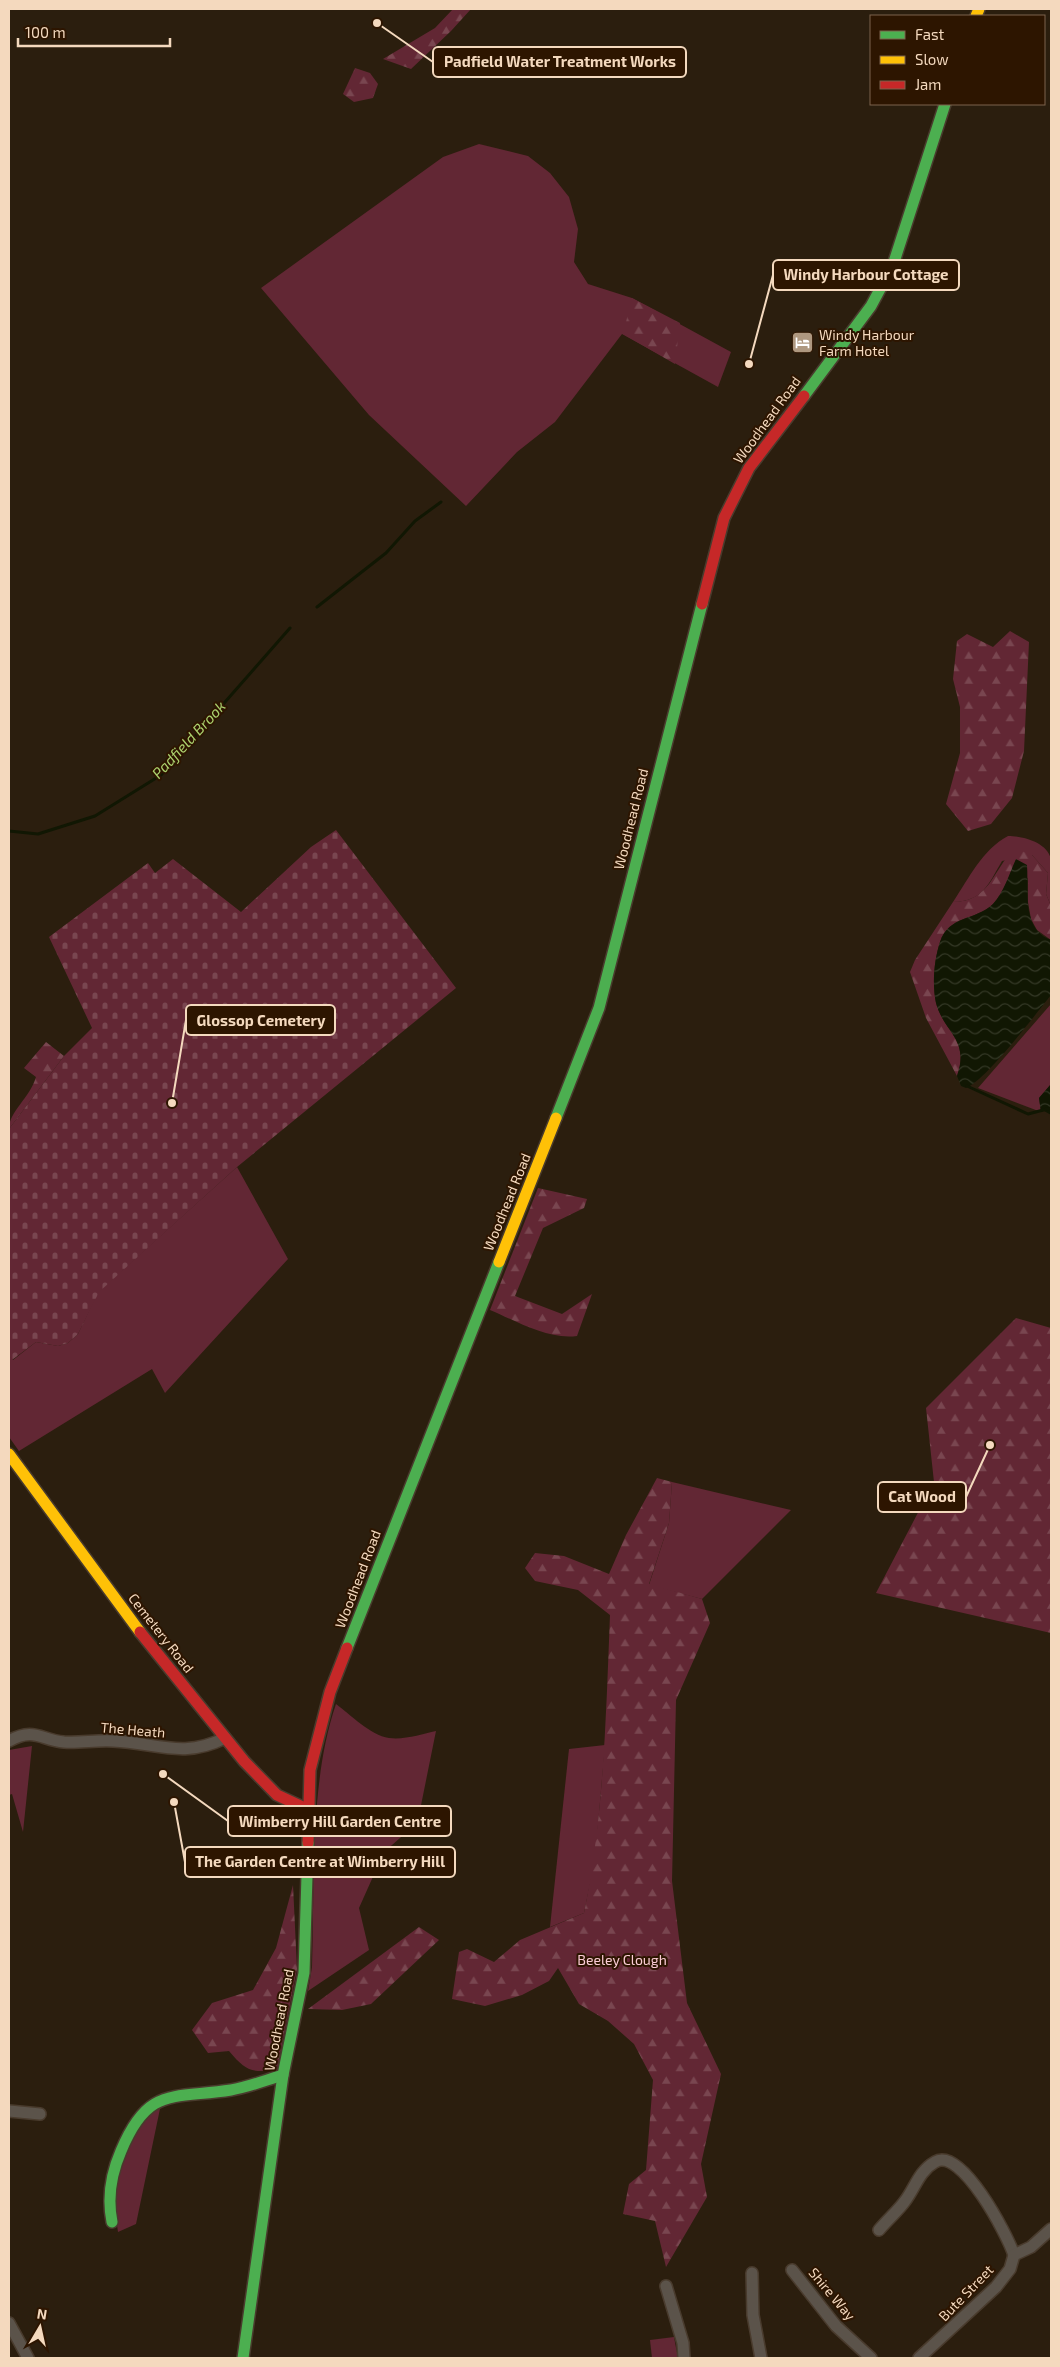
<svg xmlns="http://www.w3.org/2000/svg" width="1060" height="2367" font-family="'Exo 2',sans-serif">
<defs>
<pattern id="forest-firs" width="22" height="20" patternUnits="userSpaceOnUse" patternTransform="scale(1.25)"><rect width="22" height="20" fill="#622734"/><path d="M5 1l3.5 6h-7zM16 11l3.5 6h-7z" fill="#794650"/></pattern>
<pattern id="cemetery-stones" width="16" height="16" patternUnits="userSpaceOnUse" patternTransform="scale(1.25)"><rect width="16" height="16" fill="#622734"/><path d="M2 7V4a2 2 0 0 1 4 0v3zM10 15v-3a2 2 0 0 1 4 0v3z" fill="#794650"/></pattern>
<pattern id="water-waves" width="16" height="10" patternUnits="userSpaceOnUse" patternTransform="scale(1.25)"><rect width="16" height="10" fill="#111703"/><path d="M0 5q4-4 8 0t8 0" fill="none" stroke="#343826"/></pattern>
</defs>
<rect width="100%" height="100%" fill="#2b1e0e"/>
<g fill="#622734">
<polygon points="479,144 528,156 550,173 569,197 578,229 574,262 588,284 632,298 731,352 718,387 622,334 555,422 517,452 466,506 369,415 261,288 443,157"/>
<path d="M1008 836C1022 836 1047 842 1051 859 1055 873 1051 892 1051 906L1046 894 1048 873 1032 855 1002 861C988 885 983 901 953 902 969 878 982 850 1008 836Z"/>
<polygon points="1051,1004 1051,1084 1039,1098 1041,1112 978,1088"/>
<polygon points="237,1167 288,1259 165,1393 152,1369 19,1451 9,1437 9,1355 13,1360 36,1342 58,1346 68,1343 78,1334 98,1292"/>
<polygon points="672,1482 791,1510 702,1599 649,1585 669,1523"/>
<path d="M336 1704C351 1715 370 1735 389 1738 405 1740 422 1734 436 1731L415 1835 408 1831 384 1852 359 1908 369 1950 308 1991 312 1967C315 1883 309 1783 336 1704Z"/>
<polygon points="605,1745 595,1859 584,1913 550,1927 569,1749"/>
<polygon points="32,1746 23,1832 12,1794 9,1795 9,1750"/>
<path d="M161 2104 136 2224 118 2232C117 2224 115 2216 115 2208 114 2176 135 2123 161 2104Z"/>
<polygon points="674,2337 678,2358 652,2358 650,2340"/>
</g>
<g fill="url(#forest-firs)">
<polygon points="453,9 471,9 451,31 411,69 383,59 435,28"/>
<polygon points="355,68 370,73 378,84 373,98 354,102 343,94"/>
<polygon points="632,298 680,323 675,364 623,334"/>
<polygon points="1010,631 1029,642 1024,751 1012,798 991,824 968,831 946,804 960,753 960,707 953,679 957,641 967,634 993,647"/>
<path d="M1015 848 1032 855 1048 873 1046 894 1051 906V940L1037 930 1031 919 1028 902V879L1016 860C1010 874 1004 892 993 904 975 921 949 915 940 942 934 960 932 984 936 1003 944 1033 970 1039 957 1076L926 1018 910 972 915 960 953 902C991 901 991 872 1015 848Z"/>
<path d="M46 1042 64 1056 9 1129C9 1111 30 1098 36 1077L24 1068Z"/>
<path d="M538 1188 587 1199 584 1208 543 1228 515 1296 562 1314 592 1294 577 1336C548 1340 516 1321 490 1310Z"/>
<polygon points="1016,1318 1051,1328 1051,1633 876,1593 934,1482 926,1408"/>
<path d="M657 1478 672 1482 669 1523 649 1584 702 1599 710 1623 676 1700 672 1881 687 2003 721 2074 701 2164 707 2197 666 2267 655 2221 623 2214 629 2184 646 2170 653 2080 634 2044 608 2021 579 2004 558 1968 549 1981 522 1995 485 2006 452 1999 459 1952 467 1949 494 1962 520 1940 584 1913C604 1815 606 1715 610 1615L578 1590 535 1581 525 1568 535 1553 564 1556 609 1574 626 1535Z"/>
<path d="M293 1885 297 1969 277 2070C251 2073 246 2071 229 2051L208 2053 192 2030 212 2003 253 1990 276 1948Z"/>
<polygon points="419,1927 439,1940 371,2004 342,2010 308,2009"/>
</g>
<polygon fill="url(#cemetery-stones)" points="336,830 456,988 237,1167 99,1292 78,1334 68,1343 58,1346 36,1342 12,1360 9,1355 9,1129 64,1056 92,1028 49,937 148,863 155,873 173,859 241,912 311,847"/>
<g fill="url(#water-waves)">
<path d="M1016 859 1027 865C1029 890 1021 929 1051 940V995C1035 1015 986 1080 966 1088L961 1086 957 1076C970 1039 944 1033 936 1003 932 984 934 960 940 942 949 915 975 921 993 904 1004 892 1009 874 1016 859Z"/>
<polygon points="1051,1084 1051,1115 1044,1111 1041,1112 1039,1098"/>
</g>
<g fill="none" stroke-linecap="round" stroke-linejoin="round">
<g stroke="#111703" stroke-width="3">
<polyline points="317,607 386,553 415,521 441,502"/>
<polyline points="9,831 38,834 95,816 161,775 290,628"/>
<polyline points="967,1086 1028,1114 1051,1108"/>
</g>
<defs>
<g id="street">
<path d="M9 1741C34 1727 41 1740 64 1742 80 1743 97 1740 113 1741 157 1743 183 1759 225 1738"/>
<polyline points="9,2111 40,2114"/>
<path d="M879 2230C887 2220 898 2211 905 2201 915 2188 919 2171 935 2162 961 2146 1007 2234 1014 2255"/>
<polyline points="792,2270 836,2326 871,2358"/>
<polyline points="752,2273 753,2315 761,2358"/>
<polyline points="666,2286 683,2343 684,2358"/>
<polyline points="9,2323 28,2358"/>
<polyline points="919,2358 996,2287 1010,2269 1014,2255 1031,2247 1051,2229"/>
</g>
<g id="fast">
<polyline points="804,396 871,306 893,265 945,104"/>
<polyline points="556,1118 599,1008 702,604"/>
<polyline points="347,1648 499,1262"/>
<path d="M112 2222C107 2197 111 2174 121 2151 148 2086 172 2099 231 2090 249 2087 266 2080 283 2075"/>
<polyline points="243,2358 283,2075 304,1973 308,1843"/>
</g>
<g id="slow">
<polyline points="976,16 979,9"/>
<polyline points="499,1262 556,1118"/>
<polyline points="9,1454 140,1632"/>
</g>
<g id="jam">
<polyline points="702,604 724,518 749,468 804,396"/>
<polyline points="140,1632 244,1761 277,1795 309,1810"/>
<polyline points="308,1843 310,1770 330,1692 347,1648"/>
</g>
</defs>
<use href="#street" stroke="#493b2d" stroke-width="14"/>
<use href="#fast" stroke="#493b2d" stroke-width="14"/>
<use href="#slow" stroke="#493b2d" stroke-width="14"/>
<use href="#jam" stroke="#493b2d" stroke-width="14"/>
<use href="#street" stroke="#5b534a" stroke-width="11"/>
<use href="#fast" stroke="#4caf50" stroke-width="11"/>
<use href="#slow" stroke="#ffc107" stroke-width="11"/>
<use href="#jam" stroke="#c62828" stroke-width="11"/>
</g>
<defs>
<symbol id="hotel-square" viewBox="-11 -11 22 22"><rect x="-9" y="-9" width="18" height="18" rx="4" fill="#ae9880" stroke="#2d1500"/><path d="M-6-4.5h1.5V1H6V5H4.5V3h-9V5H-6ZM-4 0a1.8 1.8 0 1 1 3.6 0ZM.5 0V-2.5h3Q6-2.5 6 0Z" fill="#fff"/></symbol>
</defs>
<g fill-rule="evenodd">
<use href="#hotel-square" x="790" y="330" width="25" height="25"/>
</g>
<g text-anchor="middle" stroke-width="4" stroke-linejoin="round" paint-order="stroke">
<g font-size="14" fill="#f4d9be" stroke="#2d1500" text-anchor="start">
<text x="819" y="340">Windy Harbour<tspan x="819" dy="16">Farm Hotel</tspan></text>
</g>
<g font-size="14" fill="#f4d9be" stroke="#2d1500">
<text transform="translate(767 420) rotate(-54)" y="5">Woodhead Road</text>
<text transform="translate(631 819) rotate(-76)" y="5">Woodhead Road</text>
<text transform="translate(507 1202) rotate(-68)" y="5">Woodhead Road</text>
<text transform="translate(358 1579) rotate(-69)" y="5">Woodhead Road</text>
<text transform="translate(161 1633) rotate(52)" y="5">Cemetery Road</text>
<text transform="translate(133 1730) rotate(5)" y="5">The Heath</text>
<text transform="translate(279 2020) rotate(-79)" y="5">Woodhead Road</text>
<text transform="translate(966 2293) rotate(-46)" y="5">Bute Street</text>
<text transform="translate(832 2294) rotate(50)" y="5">Shire Way</text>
</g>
<g font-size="14" fill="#fbccd5" stroke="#2d1500">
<text x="622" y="1965">Beeley Clough</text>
</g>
<g font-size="15" font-style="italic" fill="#acd26e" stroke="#2d1500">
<text transform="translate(189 740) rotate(-47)" y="5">Padfield Brook</text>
</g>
</g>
<path fill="none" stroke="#f4d9be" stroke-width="2" d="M377 23L433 62M749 364L773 275M172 1103L186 1020M990 1445L966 1497M163 1774L228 1821M174 1802L185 1862"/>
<g fill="#f4d9be" stroke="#2d1500" stroke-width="2">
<circle cx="377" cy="23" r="5"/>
<circle cx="749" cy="364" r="5"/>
<circle cx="172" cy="1103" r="5"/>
<circle cx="990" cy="1445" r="5"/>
<circle cx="163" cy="1774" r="5"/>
<circle cx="174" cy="1802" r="5"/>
</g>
<g fill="#2d1500" stroke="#f4d9be" stroke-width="2">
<rect x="433" y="47" width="253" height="30" rx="5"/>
<rect x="773" y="260" width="186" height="30" rx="5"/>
<rect x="186" y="1005" width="149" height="30" rx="5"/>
<rect x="878" y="1482" width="88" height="30" rx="5"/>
<rect x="228" y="1806" width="223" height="30" rx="5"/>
<rect x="185" y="1847" width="270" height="30" rx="5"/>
</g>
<g font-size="15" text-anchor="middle" font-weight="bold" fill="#f4d9be">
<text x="560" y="67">Padfield Water Treatment Works</text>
<text x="866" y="280">Windy Harbour Cottage</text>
<text x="261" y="1026">Glossop Cemetery</text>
<text x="922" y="1502">Cat Wood</text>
<text x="340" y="1827">Wimberry Hill Garden Centre</text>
<text x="320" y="1867">The Garden Centre at Wimberry Hill</text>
</g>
<rect width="1060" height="2367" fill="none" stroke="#f4d9be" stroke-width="20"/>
<rect x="870" y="15" width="175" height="90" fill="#2d1500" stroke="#7d634c"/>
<rect x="880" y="31" width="25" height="8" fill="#4caf50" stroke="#7d634c"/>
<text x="915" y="40" font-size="15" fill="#f4d9be">Fast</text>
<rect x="880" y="56" width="25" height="8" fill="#ffc107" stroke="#7d634c"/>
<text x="915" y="65" font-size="15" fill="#f4d9be">Slow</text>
<rect x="880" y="81" width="25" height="8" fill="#c62828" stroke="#7d634c"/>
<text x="915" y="90" font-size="15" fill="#f4d9be">Jam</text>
<g transform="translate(40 2327) rotate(9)" stroke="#2d1500" stroke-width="4" paint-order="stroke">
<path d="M0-4L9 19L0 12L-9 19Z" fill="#f4d9be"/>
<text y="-8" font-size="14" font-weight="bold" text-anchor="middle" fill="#f4d9be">N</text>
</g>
<path d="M18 38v8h152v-8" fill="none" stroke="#f4d9be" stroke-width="2.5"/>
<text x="25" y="38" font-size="15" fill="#f4d9be" stroke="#2d1500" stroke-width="4" paint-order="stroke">100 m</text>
</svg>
